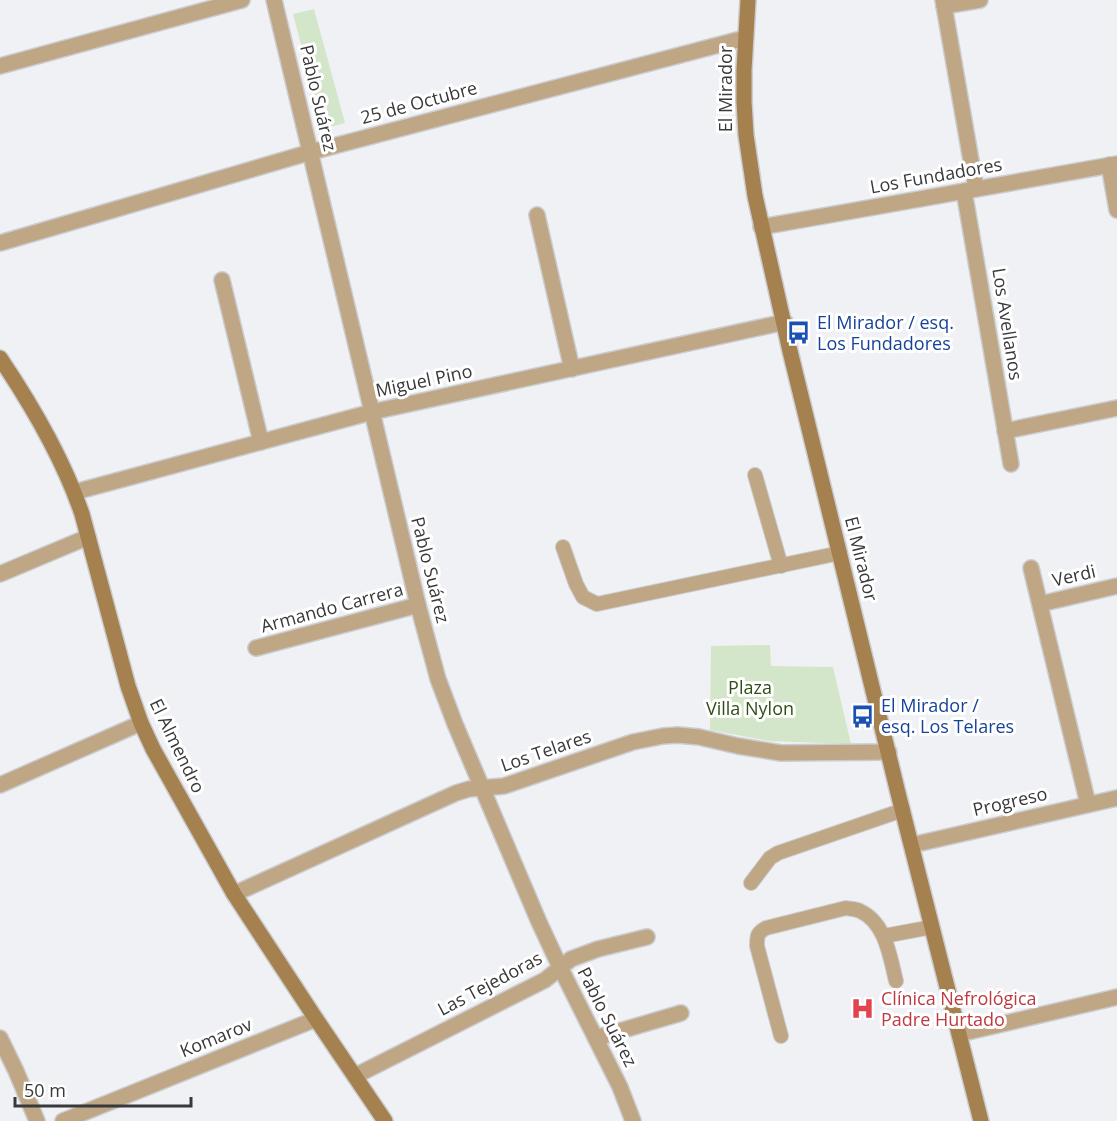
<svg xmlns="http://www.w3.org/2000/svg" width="1117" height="1121" font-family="'Open Sans',sans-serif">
<rect width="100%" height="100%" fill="#eff1f4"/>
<g fill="#d4e6c9">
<polygon points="314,9 345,123 323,129 293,14"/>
<polygon points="770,645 771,666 833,667 851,744 769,741 710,730 711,646"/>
</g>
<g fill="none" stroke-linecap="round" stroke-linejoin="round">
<defs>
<g id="lane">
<polyline points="755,475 781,566"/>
<polyline points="563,547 576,584 583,597 597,604 840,553"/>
<polyline points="751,883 770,858 778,853 903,810"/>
<polyline points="884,936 932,927"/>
<path d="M781 1036 757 946C757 936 757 933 766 928L846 908C851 909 856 909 860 911 886 923 890 957 896 981"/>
</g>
<g id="street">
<polyline points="274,0 418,605 438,679 455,724 539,922 560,967 620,1087 633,1121"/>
<polyline points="943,0 976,189"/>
<polyline points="944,6 980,0"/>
<polyline points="0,66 242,0"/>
<polyline points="1109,165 1117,210"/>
<polyline points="964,191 1011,464"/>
<polyline points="537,215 572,369"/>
<polyline points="761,227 1117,164"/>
<polyline points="0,243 311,152 745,38"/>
<polyline points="222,280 261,442"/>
<polyline points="1005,431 1117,408"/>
<polyline points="75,492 372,412 785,322"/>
<polyline points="1031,568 1088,804"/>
<polyline points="0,574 88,537"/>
<polyline points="1040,604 1117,586"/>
<polyline points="256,648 418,605"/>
<polyline points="0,785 141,723"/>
<polyline points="912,845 1117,798"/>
<polyline points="234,894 456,793 469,789 504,786 633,742 663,736 678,735 699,737 738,746 781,753 889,752"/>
<polyline points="959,1034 1117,997"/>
<polyline points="0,1038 16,1071 37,1121"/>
<polyline points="596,1038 681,1013"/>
<polyline points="355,1076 545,980 571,959 598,949 647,937"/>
<polyline points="63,1121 316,1019"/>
</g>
<g id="secondary">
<polyline points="748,0 744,70 744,102 746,135 755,196 790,351 898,793 981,1121"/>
<path d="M0 358C33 407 63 458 82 514L128 686 141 723 153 749 234 894 316 1019 385 1121"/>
</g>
</defs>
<use href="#lane" stroke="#cbcccf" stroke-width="16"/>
<use href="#street" stroke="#cbcccf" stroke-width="18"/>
<use href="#secondary" stroke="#cbcccf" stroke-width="18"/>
<use href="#lane" stroke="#bfa685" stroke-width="14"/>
<use href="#street" stroke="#bfa685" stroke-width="15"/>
<use href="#secondary" stroke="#a5814f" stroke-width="15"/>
</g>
<defs>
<symbol id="bus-bare" viewBox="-9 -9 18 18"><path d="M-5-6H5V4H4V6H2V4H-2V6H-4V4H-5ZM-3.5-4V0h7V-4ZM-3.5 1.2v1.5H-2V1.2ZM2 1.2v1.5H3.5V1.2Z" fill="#1a4fb4" stroke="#fff" stroke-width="2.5" paint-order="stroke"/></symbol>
<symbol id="hospital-bare" viewBox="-9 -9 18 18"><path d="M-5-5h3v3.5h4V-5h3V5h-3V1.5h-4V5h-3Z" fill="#e0444e" stroke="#fff" stroke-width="2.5" paint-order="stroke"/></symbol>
</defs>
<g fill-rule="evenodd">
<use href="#bus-bare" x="782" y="316" width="33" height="33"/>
<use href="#bus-bare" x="846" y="700" width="33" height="33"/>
<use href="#hospital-bare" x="846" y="992" width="33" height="33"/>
</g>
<g text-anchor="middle" stroke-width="6" stroke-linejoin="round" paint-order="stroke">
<g font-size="18" fill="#39393b" stroke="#fff">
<text transform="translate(726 89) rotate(-90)" y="6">El Mirador</text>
<text transform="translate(318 98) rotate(77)" y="6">Pablo Suárez</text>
<text transform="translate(419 103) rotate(-15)" y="6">25 de Octubre</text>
<text transform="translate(936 176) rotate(-10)" y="6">Los Fundadores</text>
<text transform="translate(1007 324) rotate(81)" y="6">Los Avellanos</text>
<text transform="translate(424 381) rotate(-12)" y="6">Miguel Pino</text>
<text transform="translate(861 559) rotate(76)" y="6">El Mirador</text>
<text transform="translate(430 570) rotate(76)" y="6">Pablo Suárez</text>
<text transform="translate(1074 576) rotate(-13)" y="6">Verdi</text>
<text transform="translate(332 608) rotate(-15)" y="6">Armando Carrera</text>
<text transform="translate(177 746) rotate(64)" y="6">El Almendro</text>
<text transform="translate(546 751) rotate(-19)" y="6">Los Telares</text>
<text transform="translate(1010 802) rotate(-13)" y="6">Progreso</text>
<text transform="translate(490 984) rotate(-28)" y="6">Las Tejedoras</text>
<text transform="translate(607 1017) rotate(63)" y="6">Pablo Suárez</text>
<text transform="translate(216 1038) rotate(-22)" y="6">Komarov</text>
</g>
<g font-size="18" fill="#164399" stroke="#fff" text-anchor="start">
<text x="817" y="329">El Mirador / esq.<tspan x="817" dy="21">Los Fundadores</tspan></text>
<text x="881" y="712">El Mirador /<tspan x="881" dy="21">esq. Los Telares</tspan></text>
</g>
<g font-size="18" fill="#304e16" stroke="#fff">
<text x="750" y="694">Plaza<tspan x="750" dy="21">Villa Nylon</tspan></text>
</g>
<g font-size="18" fill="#be3a42" stroke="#fff" text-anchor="start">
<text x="881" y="1005">Clínica Nefrológica<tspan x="881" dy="21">Padre Hurtado</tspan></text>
</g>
</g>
<path d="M15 1097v9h176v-9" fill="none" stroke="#39393b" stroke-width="3"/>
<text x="24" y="1097" font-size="18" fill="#39393b" stroke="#ffffff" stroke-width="4.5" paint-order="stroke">50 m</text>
</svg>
